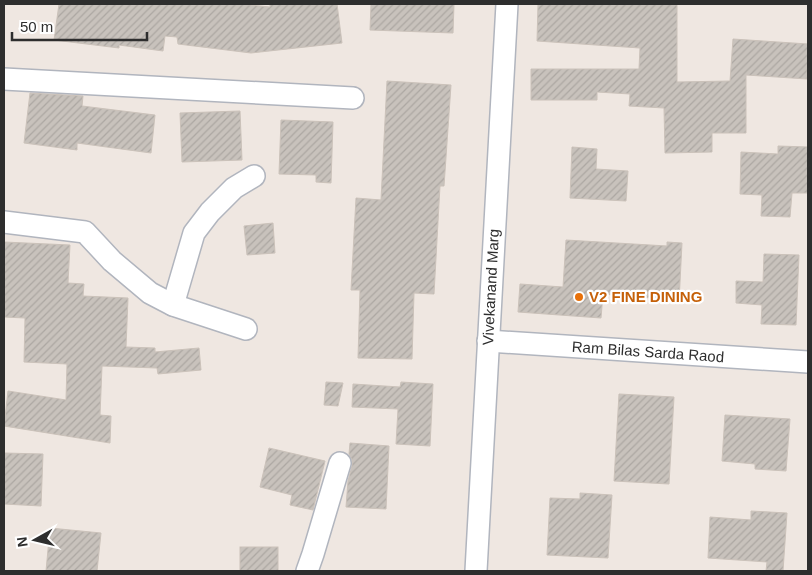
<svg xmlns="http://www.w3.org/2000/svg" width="812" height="575" font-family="Helvetica,sans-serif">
<defs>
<pattern id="building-hatch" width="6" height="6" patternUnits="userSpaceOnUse" patternTransform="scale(1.25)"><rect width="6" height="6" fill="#c8c2bc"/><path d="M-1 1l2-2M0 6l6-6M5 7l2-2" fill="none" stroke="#aca7a2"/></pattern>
</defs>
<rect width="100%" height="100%" fill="#efe7e1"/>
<g fill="url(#building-hatch)" stroke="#cbc2ba">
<polygon points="59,4 241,4 270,7 270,4 337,4 342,43 251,53 178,44 177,37 165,36 163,51 119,45 119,48 54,40"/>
<polygon points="371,4 454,4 453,33 370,30"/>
<polygon points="538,4 677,4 677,82 730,81 733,39 808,44 807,79 746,75 746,133 712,133 712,152 665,153 664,108 629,106 630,94 597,92 597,100 531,100 531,69 639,69 640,48 537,41"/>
<polygon points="387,81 451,85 444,186 440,186 434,294 414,293 412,359 358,358 360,290 351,290 356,198 381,200"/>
<polygon points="30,93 83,96 82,106 155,115 151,153 77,143 77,150 24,143"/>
<polygon points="240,111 242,160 182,162 180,113"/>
<polygon points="281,120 333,122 331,183 316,182 316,175 279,174"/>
<polygon points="778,146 808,147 808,193 792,193 790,217 761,216 762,195 740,194 741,152 778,154"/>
<polygon points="572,147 597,149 596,169 628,171 626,201 570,198"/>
<polygon points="273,223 275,253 247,255 244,226"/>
<polygon points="566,240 667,246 667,242 682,243 679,302 664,302 664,299 603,294 601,318 518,312 520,284 563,287"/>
<polygon points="4,242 70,245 68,283 84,284 83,296 128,298 126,347 155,348 155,352 199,348 201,370 158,374 157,368 102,366 100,415 111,416 110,443 4,426 8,391 66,400 67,364 24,362 25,318 4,317"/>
<polygon points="764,254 799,255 796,325 761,324 762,305 736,303 736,281 763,282"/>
<polygon points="326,382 343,383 338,406 324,405"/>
<polygon points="401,382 433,384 430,446 396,444 398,409 352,407 353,384 400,387"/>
<polygon points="619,394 674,397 669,484 614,481"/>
<polygon points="725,415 790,419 786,471 755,469 755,464 722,461"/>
<polygon points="350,443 389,446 386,509 346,507 348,481 352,466 352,460 349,454"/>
<polygon points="269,448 325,461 313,510 290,505 292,495 260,487"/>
<polygon points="4,453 43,454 41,506 4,504"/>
<polygon points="580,493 612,495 608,558 547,555 550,498 580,499"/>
<polygon points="751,511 787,513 783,571 766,571 767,562 708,558 710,517 751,520"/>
<polygon points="50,528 101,533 97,571 46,571"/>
<rect x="240" y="547" width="38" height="24"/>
</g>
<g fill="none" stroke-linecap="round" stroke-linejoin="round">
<defs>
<g id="street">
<polyline points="4,79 353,98"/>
<polyline points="4,222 85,232 112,261 150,293 173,305 246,329"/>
<polyline points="173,305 194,233 210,212 234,188 254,176"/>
<polyline points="488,341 808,362"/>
<polyline points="307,571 313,554 340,463"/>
<polyline points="476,571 507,4"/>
</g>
</defs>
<use href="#street" stroke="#b1b5be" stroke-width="24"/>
<use href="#street" stroke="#fff" stroke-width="21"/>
</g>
<circle fill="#e8710a" stroke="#fff" stroke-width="2" cx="579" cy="297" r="5"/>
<g text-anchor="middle" stroke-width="4.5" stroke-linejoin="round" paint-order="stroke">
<g font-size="15" fill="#2e2e2e" stroke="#fff">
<text transform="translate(491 287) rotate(-87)" y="5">Vivekanand Marg</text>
<text transform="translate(648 352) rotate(4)" y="5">Ram Bilas Sarda Raod</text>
</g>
<g font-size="15" font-weight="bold" fill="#c56008" stroke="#fff" text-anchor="start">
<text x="589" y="302">V2 FINE DINING</text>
</g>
</g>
<rect width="812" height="575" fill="none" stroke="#2e2e2e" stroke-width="10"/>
<g transform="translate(35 540) rotate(262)" stroke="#ffffff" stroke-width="4" paint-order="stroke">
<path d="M0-4L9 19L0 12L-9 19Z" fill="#2e2e2e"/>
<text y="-8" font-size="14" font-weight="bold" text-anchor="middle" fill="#2e2e2e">N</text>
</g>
<path d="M12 32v8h135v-8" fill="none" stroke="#2e2e2e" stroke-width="2.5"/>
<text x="20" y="32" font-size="15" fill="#2e2e2e" stroke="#ffffff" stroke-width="4" paint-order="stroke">50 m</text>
</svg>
